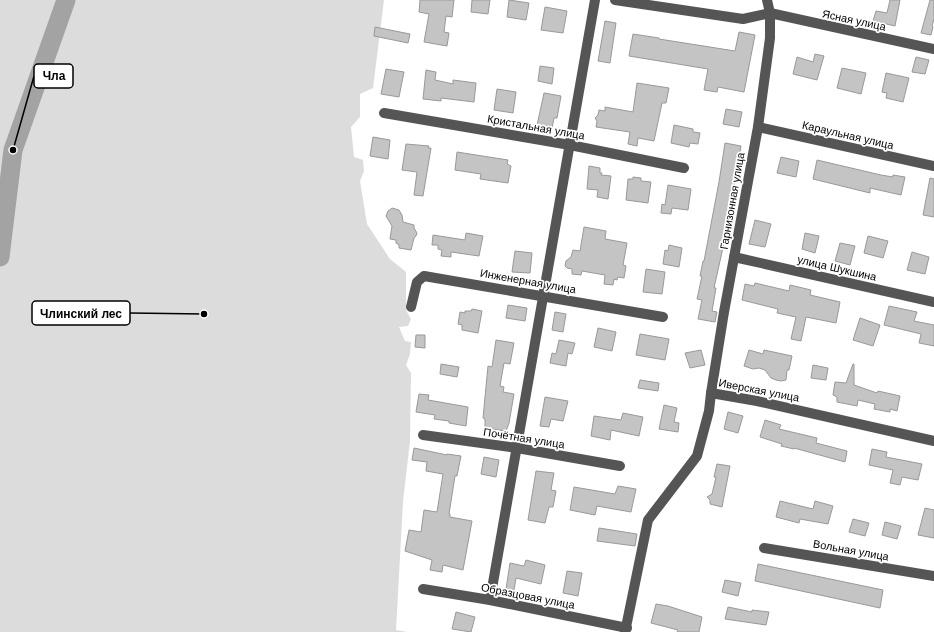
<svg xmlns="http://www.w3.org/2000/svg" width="934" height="632" font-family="Arial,sans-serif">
<rect width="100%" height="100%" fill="#fff"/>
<polygon fill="#dcdcdc" points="0,0 384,0 373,88 360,94 360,117 351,127 354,157 363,160 364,171 360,181 367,224 390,259 406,272 406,310 411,319 408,326 399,327 405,341 411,342 410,354 406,365 411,373 410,441 403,502 396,630 407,632 0,632"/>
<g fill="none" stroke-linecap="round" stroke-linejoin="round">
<polyline stroke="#a3a3a3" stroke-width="19" points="0,257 13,150 66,0"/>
</g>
<g fill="#c4c4c4" stroke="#999">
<polygon points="420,0 454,0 452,17 446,16 444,32 449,33 447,46 424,42 429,14 419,12"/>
<polygon points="472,0 490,0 488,14 471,12"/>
<polygon points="509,0 529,3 526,20 507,17"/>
<polygon points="890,0 900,0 895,26 873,21 876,11 887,13"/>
<polygon points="930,0 934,0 934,19 932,26 933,27 931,35 921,33"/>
<polygon points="545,7 567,11 563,33 541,30"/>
<polygon points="605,21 616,23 610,63 598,61"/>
<polygon points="375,27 410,34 408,43 374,36"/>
<polygon points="739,32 755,35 744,92 718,87 717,92 704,90 708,69 629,56 633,34 659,38 659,39 735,51"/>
<polygon points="815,54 824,56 817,80 793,74 797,57 813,62"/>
<polygon points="916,57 929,60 925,74 912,72"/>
<polygon points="540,66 554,68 552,84 538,81"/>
<polygon points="842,68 866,73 861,94 837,88"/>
<polygon points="386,69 404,72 399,97 381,94"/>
<polygon points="426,70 436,72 435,80 453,84 453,80 476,83 474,102 441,98 441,101 423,99"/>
<polygon points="886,73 909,78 903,102 886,98 887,93 882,92"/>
<polygon points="637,83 669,88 666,103 662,103 654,141 638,138 637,146 628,144 630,132 596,127 597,121 595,118 598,115 599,110 605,111 605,107 633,112"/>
<polygon points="497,89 516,92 513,113 494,110"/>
<polygon points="544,93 561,96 557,118 554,118 551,133 536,130"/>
<polygon points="726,109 742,112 739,127 723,124"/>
<polygon points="674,125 693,129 693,132 700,133 698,144 690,143 689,147 671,143"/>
<polygon points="373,137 390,140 388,159 370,156"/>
<polygon points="725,143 741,146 724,243 714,288 716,288 712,311 717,312 715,322 698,319 702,300 697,299 702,276 700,276 703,261 704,261 719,182"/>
<polygon points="406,144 429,146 428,148 431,148 423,196 414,195 417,172 402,170"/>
<polygon points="457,152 508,160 507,164 511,166 508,183 480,179 481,174 455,170"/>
<polygon points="781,157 799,161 796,177 777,173"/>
<polygon points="817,160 881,175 893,177 893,175 905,177 901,195 870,188 870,193 813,179"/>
<polygon points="589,166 600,168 600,173 602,173 601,175 611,176 608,199 597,197 598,190 587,189"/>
<polygon points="633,177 641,178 641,181 651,182 648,203 626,200 628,179 633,179"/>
<polygon points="930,178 934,179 934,217 923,215"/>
<polygon points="668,185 691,189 688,210 672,208 671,214 661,213 662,204 665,205"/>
<polygon points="392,208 399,210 402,215 403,222 414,225 414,228 417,233 416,236 414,238 411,250 399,248 399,245 396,243 396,240 390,239 392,226 386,216 388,211"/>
<polygon points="755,220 771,224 765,247 749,244"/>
<polygon points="584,227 606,231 605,239 627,243 623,265 626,266 624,278 618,277 617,280 614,279 613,285 604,284 605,275 582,271 581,275 572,274 572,269 567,268 565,266 566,261 571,257 573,250 580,251"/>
<polygon points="466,233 483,236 479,256 451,252 451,257 441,256 442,250 438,249 438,245 432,245 433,235 465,240"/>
<polygon points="805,233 819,236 815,253 802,249"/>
<polygon points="868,236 888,241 883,258 864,253"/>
<polygon points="840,243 855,246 850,265 835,261"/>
<polygon points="669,245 682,248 679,267 663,264 665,250 668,251"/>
<polygon points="515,251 532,253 530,273 512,272"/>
<polygon points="912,252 929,257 925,274 907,270"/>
<polygon points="646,269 665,272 662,294 643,292"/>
<polygon points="755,283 789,291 790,285 811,290 810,295 840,302 836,323 806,317 801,341 791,339 796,317 777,313 778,309 742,300 745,284 754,286"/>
<polygon points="508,305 527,308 525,321 506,318"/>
<polygon points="889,306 917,312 914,321 934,325 934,346 919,343 921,334 884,325"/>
<polygon points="472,309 482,311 478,333 462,330 462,325 458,324 460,312 465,313 465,311 471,311"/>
<polygon points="555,312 566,314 563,332 552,330"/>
<polygon points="860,318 880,325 873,346 853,340"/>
<polygon points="598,328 616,332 612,351 594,347"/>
<polygon points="640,334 669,339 665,360 636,355"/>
<polygon points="416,335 425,335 425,348 415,347"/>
<polygon points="496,340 514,343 510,364 504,363 500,386 504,387 503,392 514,394 509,423 506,431 485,428 485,419 483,418 488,366 492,367"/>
<polygon points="559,340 575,343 572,354 568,353 566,366 550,363 552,353 556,354"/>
<polygon points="701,350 705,365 690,368 685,353"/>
<polygon points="749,350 763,354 764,350 792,356 789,370 787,370 786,380 781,381 776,380 771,378 765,370 759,368 753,369 744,366"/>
<polygon points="441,364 459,367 457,377 440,374"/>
<polygon points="853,364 854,364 854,385 877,393 878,391 900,396 897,411 890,409 890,412 874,409 875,404 858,400 857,406 837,402 837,397 833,395 835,382 846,383"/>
<polygon points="813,365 828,368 826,380 811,378"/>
<polygon points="640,380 659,383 658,391 638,388"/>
<polygon points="419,394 429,395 428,400 468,407 466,426 449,423 449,421 434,419 435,415 416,412"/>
<polygon points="545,397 568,401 563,421 551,419 549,427 540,426"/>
<polygon points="664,405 677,408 674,422 679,423 678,432 659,429"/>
<polygon points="728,412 743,416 738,433 724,429"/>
<polygon points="623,413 643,417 639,436 611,430 610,440 591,436 594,416 621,420"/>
<polygon points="765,420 781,425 779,429 817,438 816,443 847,451 845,462 794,448 794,449 781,446 782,444 760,437"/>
<polygon points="414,448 447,455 447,454 461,456 457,476 455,476 449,514 450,514 450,517 472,521 463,570 443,565 442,572 430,570 432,560 405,551 409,530 421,532 424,510 437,512 443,474 426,471 427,462 412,460"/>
<polygon points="872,449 887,452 886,457 922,464 918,480 902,477 900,485 890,483 893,470 869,465"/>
<polygon points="484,457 499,460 496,477 481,474"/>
<polygon points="717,464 730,466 722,507 710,504 710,500 707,497 712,494 716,477 714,477"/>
<polygon points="536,471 554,473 551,490 556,491 553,507 549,507 545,523 528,520"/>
<polygon points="618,486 636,489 631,512 597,506 595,515 570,510 574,487 615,494"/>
<polygon points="780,501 813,509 815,501 833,506 828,524 800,519 799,523 776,517"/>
<polygon points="925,508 934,510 934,538 918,535"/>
<polygon points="853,519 869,523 865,536 849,532"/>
<polygon points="885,522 901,526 897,539 882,535"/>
<polygon points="599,528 637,534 635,546 597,541"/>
<polygon points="526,560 545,565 541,584 516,578 514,590 506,589 510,563 524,566"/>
<polygon points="758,564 883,590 880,608 755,581"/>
<polygon points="567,571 582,573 578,596 563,593"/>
<polygon points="725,580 741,583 738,596 722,592"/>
<polygon points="656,604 668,606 702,617 699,632 677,632 678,630 651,623"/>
<polygon points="728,607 752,612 752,610 769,612 766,625 725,619"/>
<polygon points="456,612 475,617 471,632 452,629"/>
</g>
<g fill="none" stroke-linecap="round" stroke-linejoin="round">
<g stroke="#555" stroke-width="10">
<polyline points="615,0 743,19 770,13 767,0"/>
<polyline points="384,113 570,145 684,168"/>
<polyline points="758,127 934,166"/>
<polyline points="734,257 934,302"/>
<polyline points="411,307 417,282 424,276 663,317"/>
<polyline points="711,393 724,312 758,127 770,38 770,13 934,49"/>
<polyline points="423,435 517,448 620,466"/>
<polyline points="764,548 934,576"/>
<polyline points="423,589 490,600 627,628"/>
<polyline points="490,600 595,0"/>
<polyline points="625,632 648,520 697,456 709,411 711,393 757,401 934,441"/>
</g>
</g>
<g text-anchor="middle" stroke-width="3.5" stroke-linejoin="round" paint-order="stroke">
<g font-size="11" fill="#000" stroke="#fff">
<text transform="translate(854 20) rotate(12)" y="4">Ясная улица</text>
<text transform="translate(536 127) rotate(10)" y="4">Кристальная улица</text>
<text transform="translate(848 135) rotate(13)" y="4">Караульная улица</text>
<text transform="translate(732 201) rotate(-80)" y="4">Гарнизонная улица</text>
<text transform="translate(837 268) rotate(13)" y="4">улица Шукшина</text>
<text transform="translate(528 281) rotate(10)" y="4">Инженерная улица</text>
<text transform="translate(759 390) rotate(11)" y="4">Иверская улица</text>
<text transform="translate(524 438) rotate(9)" y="4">Почётная улица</text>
<text transform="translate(851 550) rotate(10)" y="4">Вольная улица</text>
<text transform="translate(528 596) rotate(11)" y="4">Образцовая улица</text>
</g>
</g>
<path fill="none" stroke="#000" stroke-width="1.5" d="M13 150L34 76M204 314L130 313"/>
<g fill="#000" stroke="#fff" stroke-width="1.5">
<circle cx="13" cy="150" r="4"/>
<circle cx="204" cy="314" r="4"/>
</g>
<g fill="#fff" stroke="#000" stroke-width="1.5">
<rect x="34" y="64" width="39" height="24" rx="4"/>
<rect x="32" y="301" width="98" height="24" rx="4"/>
</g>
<g font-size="12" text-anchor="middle" font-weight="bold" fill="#000">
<text x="54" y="80">Чла</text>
<text x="81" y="318">Члинский лес</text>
</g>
</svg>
